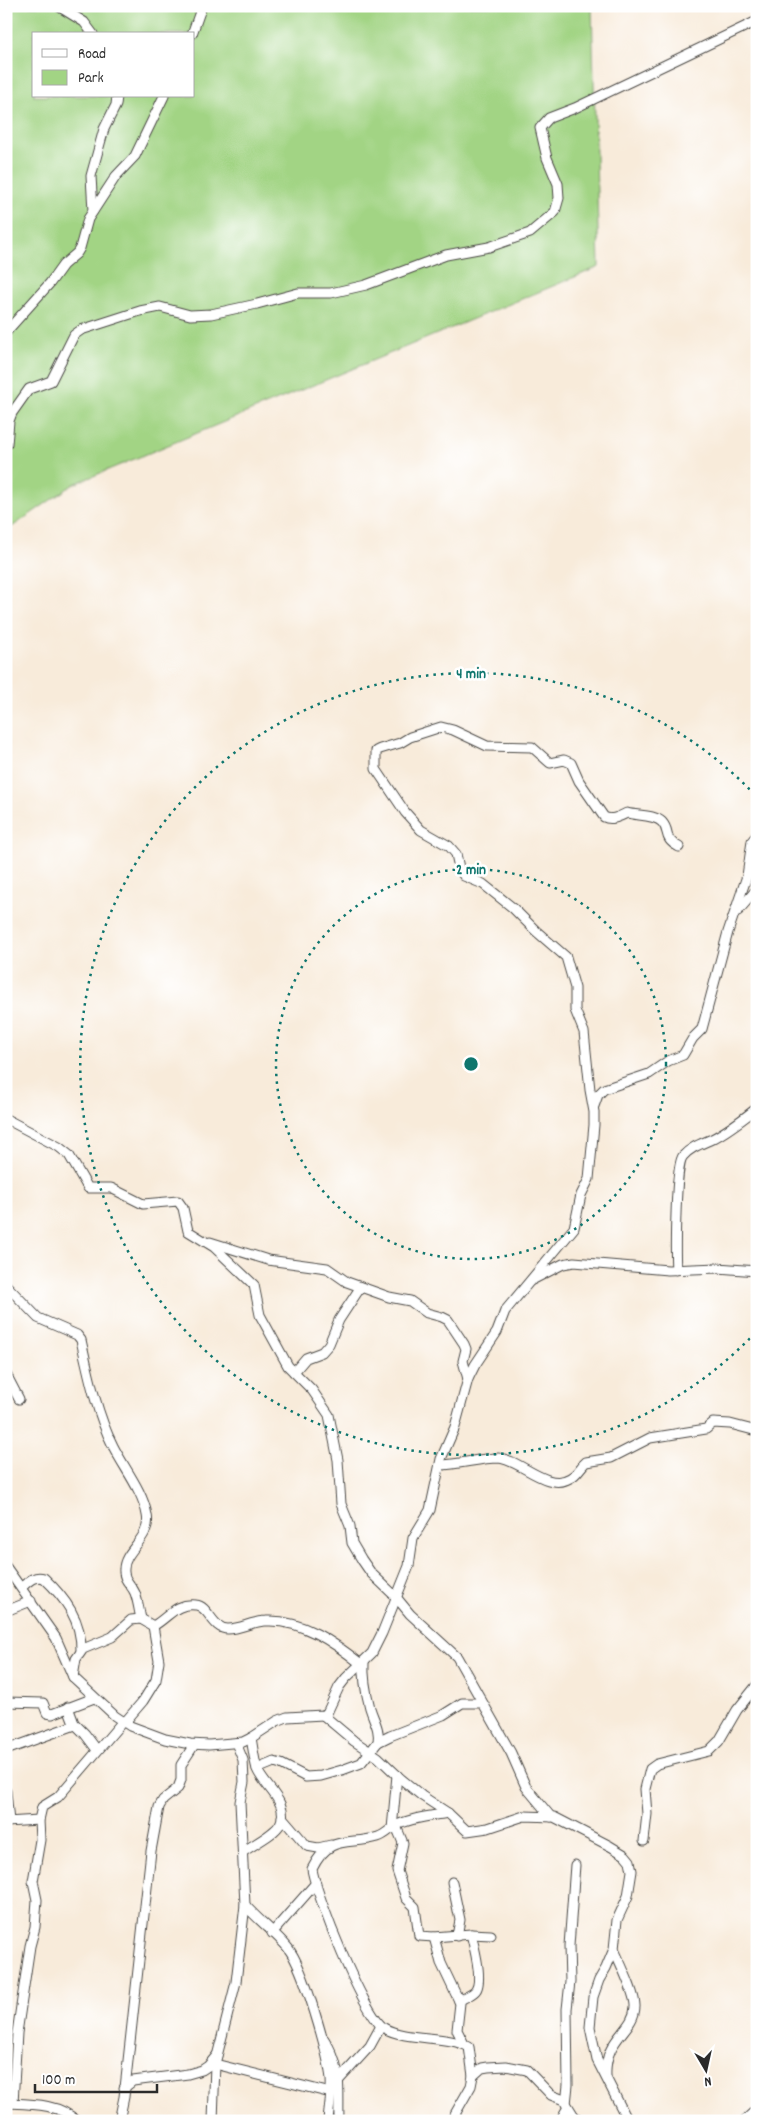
<svg xmlns="http://www.w3.org/2000/svg" width="763" height="2127" font-family="Dekko,sans-serif">
<rect width="100%" height="100%" fill="#fff"/>
<filter id="ink" filterUnits="userSpaceOnUse"><feTurbulence type="fractalNoise" baseFrequency=".02" numOctaves="2"/><feDisplacementMap in="SourceGraphic" scale="10" xChannelSelector="R" yChannelSelector="G"/><feConvolveMatrix kernelMatrix="1 2 1 2 8 2 1 2 1" color-interpolation-filters="sRGB"/></filter>
<filter id="wash" filterUnits="userSpaceOnUse"><feTurbulence type="fractalNoise" baseFrequency=".0096" numOctaves="4" result="noise"/><feDisplacementMap in="SourceGraphic" scale="20" xChannelSelector="R" yChannelSelector="G"/><feGaussianBlur stdDeviation="1.12" result="paint"/><feColorMatrix in="noise" values="0 0 0 0 0 0 0 0 0 0 0 0 0 0 0 0 0 1.4 0 .05"/><feComposite in="paint" operator="in"/></filter>
<g filter="url(#wash)">
<rect width="100%" height="100%" fill="#f8ebda"/>
<path fill="#a2d484" stroke="#668058" fill-rule="evenodd" d="M6 6H592L599 267 74 484 6 531ZM34 34H194V96H34Z"/>
</g>
<g filter="url(#ink)">
<g fill="none" stroke-linecap="round" stroke-linejoin="round">
<defs>
<g id="minor">
<polyline points="58,6 84,22 93,34"/>
<polyline points="192,34 202,6"/>
<polyline points="93,211 91,176 104,129 116,105 117,96"/>
<polyline points="6,332 50,283 63,265 77,253 80,248 88,219 116,176 135,156 164,96"/>
<polyline points="7,444 9,421 12,413 29,389 51,381 74,335 81,330 140,311 160,307 190,315 211,314 257,304 298,293 331,293 366,285 446,255 489,247 530,233 555,212 559,198 558,184 547,158 540,128 549,118 575,108 757,21"/>
<polyline points="738,911 757,889"/>
<polyline points="594,1106 598,1095 604,1089 649,1074 668,1061 683,1055 693,1038 702,1029 728,932 747,876 752,841 757,835"/>
<polyline points="6,1119 59,1147 69,1155 88,1188 111,1188 143,1204 178,1201 183,1208 188,1231 214,1247 254,1285 260,1315 288,1366 312,1390 329,1415 338,1460 341,1504 350,1526 352,1543 362,1560 371,1573 396,1597 410,1614 457,1657 511,1753 526,1787 551,1817"/>
<polyline points="210,1242 268,1260 327,1268 347,1282 389,1297 410,1301 427,1313 442,1317 448,1320 464,1344 466,1349 463,1361 468,1379"/>
<path d="M676 1270C675 1254 675 1164 683 1156 691 1147 701 1144 712 1139 728 1131 743 1119 757 1108"/>
<polyline points="532,1280 563,1264 574,1262 668,1270 718,1268 757,1271"/>
<path d="M6 1285 38 1318 77 1335 81 1340C89 1376 97 1414 113 1446 124 1468 143 1491 147 1515 152 1538 124 1550 124 1569 123 1580 131 1584 135 1593 138 1601 139 1610 141 1619"/>
<polyline points="294,1372 306,1358 322,1352 329,1344 339,1320 360,1288"/>
<polyline points="6,1374 19,1399"/>
<path d="M440 1465C460 1465 479 1458 498 1458 520 1459 547 1492 570 1478 578 1474 580 1467 586 1462L611 1458 650 1438 706 1429 713 1423 730 1424 757 1431"/>
<path d="M6 1567 56 1638 73 1677 115 1716 130 1726 165 1739 190 1744 209 1745 243 1742 251 1738 277 1721 287 1717 323 1715 327 1713 339 1687 346 1678 372 1653 382 1633 409 1566 413 1538 430 1510 441 1459 455 1427 468 1379 475 1365 497 1332 505 1311 574 1228 581 1195 589 1179 594 1125V1112L590 1090 584 1032 575 1010V988L566 957 536 931 513 908 483 884 464 876 459 868 456 854 449 846 421 830 405 812 376 769V751L380 749 400 743 410 737 441 727 453 730 487 746 532 747 550 763 564 760 571 763 579 781 604 817C612 821 620 816 627 813 637 816 654 814 662 822 671 832 662 838 679 847"/>
<path d="M22 1587C29 1581 34 1575 44 1578 65 1598 82 1620 81 1651"/>
<polyline points="6,1611 31,1601"/>
<path d="M364 1662C363 1678 366 1693 370 1708 374 1721 380 1729 378 1742"/>
<path d="M73 1677 76 1659 83 1649 112 1637 131 1620 141 1619 153 1626C168 1618 176 1602 196 1605 209 1606 212 1629 228 1629 241 1629 253 1621 266 1621 301 1619 335 1643 361 1664"/>
<polyline points="6,1702 43,1703 47,1713 52,1714 94,1698"/>
<polyline points="68,1707 74,1723 85,1734 97,1750"/>
<polyline points="323,1715 354,1741 378,1757 400,1778 422,1796 448,1813 467,1831 488,1828 524,1816 554,1817 610,1846 625,1855 630,1861 632,1871 628,1896 617,1920 614,1949 606,1968 599,1980 593,1997 590,2027 597,2060 628,2121"/>
<polyline points="125,1722 143,1701 156,1680 159,1661 153,1626"/>
<polyline points="6,1750 75,1725"/>
<polyline points="257,1769 274,1762 281,1764 306,1777 321,1776 342,1770 361,1763 378,1742 390,1736 443,1715 462,1703 481,1703"/>
<polyline points="6,1791 9,1822"/>
<path d="M448 1813C431 1816 410 1818 395 1826 389 1830 385 1835 378 1837 348 1846 330 1833 312 1869 316 1895 364 2015 384 2028 406 2041 448 2035 469 2047L473 2076 471 2086 451 2121"/>
<polyline points="282,1817 307,1846 318,1848 331,1845"/>
<polyline points="6,1822 39,1820"/>
<polyline points="396,1826 403,1843 397,1871 406,1898 415,1907 419,1936 434,1937 471,1934 491,1935"/>
<polyline points="392,1829 397,1775"/>
<polyline points="644,1841 647,1814 645,1789 650,1769 657,1764 709,1751 719,1741 737,1710 757,1685"/>
<path d="M243 1852C252 1845 275 1834 280 1824 291 1803 263 1786 257 1769 254 1759 253 1748 251 1738"/>
<polyline points="452,1882 460,1920 457,1936"/>
<path d="M245 1905C258 1920 276 1933 288 1948 304 1968 328 2053 331 2079 332 2093 329 2107 328 2121"/>
<polyline points="272,1933 316,1883"/>
<polyline points="434,1937 441,1963 460,2003 457,2030 464,2044"/>
<path d="M459 2001C464 1997 473 1995 476 1990 483 1979 474 1946 471 1934"/>
<path d="M324 2039C343 2068 338 2089 339 2121"/>
<polyline points="215,2064 331,2093"/>
<polyline points="473,2076 482,2068 488,2067 506,2066 527,2070 551,2095 564,2100 574,2116 581,2121"/>
<path d="M606 2076C604 2038 634 2031 635 2007 636 1995 619 1961 614 1949"/>
<polyline points="339,2080 370,2046 381,2026"/>
<polyline points="124,2088 133,2081 188,2074 202,2070 208,2066 217,2055"/>
<path d="M6 2103C28 2104 60 2103 76 2121"/>
<polyline points="13,2103 17,2033 30,1946 35,1927 37,1900 33,1881 40,1840 39,1820 42,1807 58,1797 123,1721"/>
<polyline points="566,2104 568,2085 567,2009 570,1982 569,1946 575,1865"/>
<polyline points="119,2121 124,2097 151,1851 159,1807 163,1800 178,1788 181,1780 181,1765 194,1745"/>
<polyline points="213,2121 215,2064 236,1982 245,1905 240,1802 244,1782 243,1760 236,1743"/>
<polyline points="560,2121 568,2107"/>
<polyline points="588,2121 593,2121"/>
<polyline points="744,2121 757,2109"/>
</g>
</defs>
<use href="#minor" stroke="#4a4845" stroke-width="11"/>
<use href="#minor" stroke="#fff" stroke-width="9"/>
</g>
</g>
<g fill="none" stroke="#0f766e" stroke-width="2.5" stroke-dasharray="2.5 5">
<circle cx="471" cy="1064" r="195"/>
<path d="M755 1333A391 391 0 1 1 755 795"/>
</g>
<circle cx="471" cy="1064" r="8" fill="#0f766e" stroke="#fff" stroke-width="2.5"/>
<g font-size="15" text-anchor="middle" font-weight="bold" fill="#0f766e" stroke="#fff" stroke-width="5" stroke-linejoin="round" paint-order="stroke">
<text x="471" y="678">4 min</text>
<text x="471" y="874">2 min</text>
</g>
<rect width="763" height="2127" fill="none" stroke="#fff" stroke-width="25"/>
<rect x="32" y="32" width="162" height="65" fill="#ffffff" stroke="#aaaaaa"/>
<rect x="42" y="49" width="25" height="8" fill="#ffffff" stroke="#aaaaaa"/>
<text x="78" y="58" font-size="15" fill="#2b2b2b">Road</text>
<rect x="42" y="70" width="25" height="15" fill="#a2d484" stroke="#aaaaaa"/>
<text x="78" y="82" font-size="15" fill="#2b2b2b">Park</text>
<g transform="translate(706 2070) rotate(171)" stroke="#ffffff" stroke-width="4" paint-order="stroke">
<path d="M0-4L9 19L0 12L-9 19Z" fill="#2b2b2b"/>
<text y="-8" font-size="14" font-weight="bold" text-anchor="middle" fill="#2b2b2b">N</text>
</g>
<path d="M35 2084v8h122v-8" fill="none" stroke="#2b2b2b" stroke-width="2.5"/>
<text x="42" y="2084" font-size="15" fill="#2b2b2b" stroke="#ffffff" stroke-width="4" paint-order="stroke">100 m</text>
</svg>
